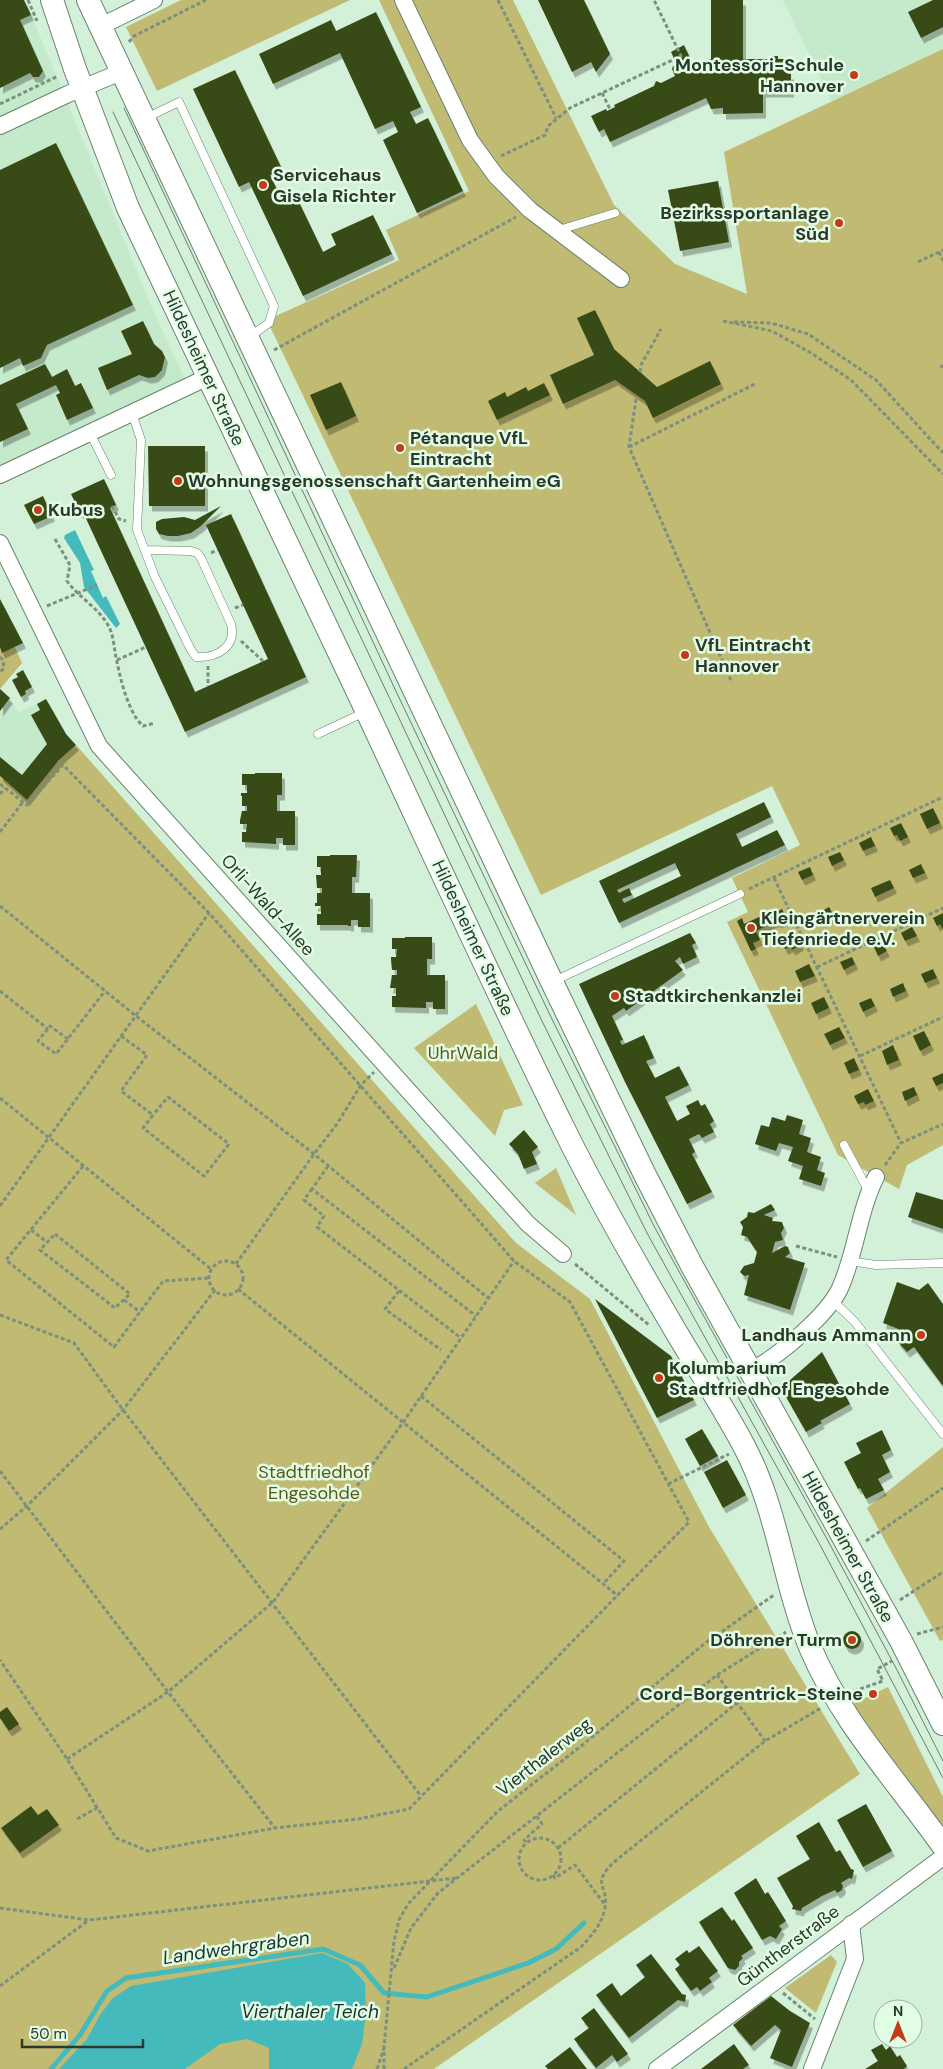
<svg xmlns="http://www.w3.org/2000/svg" width="943" height="2069" font-family="'DM Sans',sans-serif">
<defs>
<filter id="shadow"><feDropShadow dx="3" dy="5.5" stdDeviation="0" flood-color="#0004"/></filter>
</defs>
<rect width="100%" height="100%" fill="#d3f0d8"/>
<g fill="#c5e9cb">
<polygon points="0,0 25,0 152,308 186,382 0,466"/>
<polygon points="783,0 943,0 943,49 832,102"/>
<polygon points="0,689 10,698 18,713 46,699 66,734 27,800 0,776"/>
</g>
<g fill="#c1ba72">
<polygon points="181,0 350,0 157,91 126,27"/>
<polygon points="379,0 513,0 614,205 675,264 747,294 724,152 943,49 943,1145 907,1165 899,1189 838,1155 727,922 748,912 732,878 800,845 772,786 541,895 267,320 399,260 386,230 469,191"/>
<polygon points="0,615 22,663 0,689"/>
<polygon points="76,745 516,1243 590,1299 709,1527 860,1774 434,2069 0,2069 0,776 27,800 59,760"/>
<polygon points="476,1004 523,1105 504,1110 495,1136 414,1048"/>
<polygon points="556,1168 576,1215 535,1183"/>
<polygon points="943,1447 943,1640 940,1641 867,1508"/>
<polygon points="888,1687 943,1797 943,1830 849,1706"/>
<polygon points="831,1955 837,1962 816,2013 785,1988"/>
</g>
<g fill="#45babc">
<polygon points="75,530 94,570 91,571 103,598 106,596 120,624 116,628 84,587 80,563 64,538 65,535"/>
<polygon points="322,1953 348,1964 365,1983 366,2013 362,2044 352,2069 269,2069 269,2048 247,2039 220,2044 185,2069 59,2069 87,2039 100,2015 113,1998 131,1986"/>
</g>
<g fill="none" stroke-linecap="round" stroke-linejoin="round">
<polyline stroke="#45babc" stroke-width="5" points="51,2069 80,2035 107,1991 126,1978 323,1949 360,1965 384,1993 427,1997 528,1963 556,1949 584,1923"/>
</g>
<g fill="#384c16" fill-rule="evenodd" filter="url(#shadow)">
<polygon points="0,0 24,0 31,15 20,20 43,71 39,77 33,77 30,73 0,88"/>
<polygon points="538,0 584,0 610,54 596,72 591,62 572,72"/>
<polygon points="711,0 743,0 743,59 771,59 771,56 778,56 778,59 787,59 788,74 791,74 791,92 763,92 763,113 723,114 723,108 711,109 706,98 610,142 604,129 599,132 591,116 606,109 607,111 615,107 614,105 654,86 656,81 661,83 675,76 672,69 673,66 678,66 682,72 685,71 680,63 677,65 671,52 684,45 690,58 687,60 690,68 711,59"/>
<polygon points="933,0 943,0 943,27 921,38 908,12"/>
<polygon points="376,12 421,107 410,112 416,124 428,118 463,191 417,213 383,140 398,132 393,121 375,129 340,53 273,84 259,54 331,20 336,31"/>
<polygon points="235,70 282,169 270,175 284,204 297,198 323,252 336,245 331,234 373,215 392,254 303,296 249,182 239,187 193,89"/>
<polygon points="56,143 133,305 47,345 41,358 23,366 20,358 0,368 0,170"/>
<polygon points="718,181 729,242 680,251 668,190"/>
<polygon points="595,310 614,349 657,387 710,361 721,384 653,418 645,401 615,380 563,404 550,375 594,355 577,318"/>
<polygon points="143,321 154,344 162,351 165,357 162,370 155,377 148,378 139,375 107,390 98,368 132,354 121,331"/>
<polygon points="45,364 52,377 67,369 75,386 81,383 93,408 67,420 56,395 60,393 56,385 16,404 28,429 0,442 0,385"/>
<polygon points="341,382 356,416 326,430 310,395"/>
<polygon points="544,383 550,395 497,420 488,401 505,392 507,397 526,387 528,391"/>
<polygon points="148,446 205,446 205,506 149,506"/>
<polygon points="104,479 116,505 110,508 195,692 268,659 206,525 231,514 306,677 185,732 83,512 80,513 71,494"/>
<polygon points="43,496 52,516 34,524 24,505"/>
<polygon points="221,506 201,526 191,533 178,536 168,536 159,534 156,529 156,522 162,519 184,517 195,520"/>
<polygon points="0,599 23,643 2,653 0,647"/>
<polygon points="23,670 32,687 25,691 26,694 21,697 12,680 18,677 16,674"/>
<polygon points="0,689 10,698 0,711"/>
<polygon points="46,699 66,734 76,745 59,760 27,800 0,776 0,757 22,775 47,744 31,715 40,710 37,704"/>
<polygon points="255,773 282,773 282,795 277,795 277,811 295,811 295,845 283,845 283,838 276,838 276,844 242,842 242,832 246,832 247,824 240,824 240,820 242,811 247,811 247,806 242,806 242,796 241,796 241,793 247,793 247,785 242,785 242,774 255,774"/>
<path d="M764 802 771 817 736 834 742 847 777 830 785 845 619 923 599 881ZM675 863 681 876 624 903 622 899 632 895 629 888 619 893 617 890Z"/>
<polygon points="933,808 940,823 927,829 920,814"/>
<polygon points="901,823 908,837 900,841 897,835 894,836 890,828"/>
<polygon points="871,837 875,846 863,851 859,843"/>
<polygon points="840,852 844,860 832,866 828,857"/>
<polygon points="330,855 357,855 356,877 352,877 352,893 370,893 370,927 358,927 358,920 351,920 351,926 348,926 348,925 317,925 317,914 321,914 321,906 315,906 315,903 317,903 317,893 322,893 322,888 317,888 316,875 321,875 321,867 317,867 317,856 330,856"/>
<polygon points="921,864 925,873 913,878 909,870"/>
<polygon points="810,867 813,875 802,880 798,872"/>
<polygon points="890,880 894,888 875,897 871,888"/>
<polygon points="829,907 834,916 821,922 817,914"/>
<polygon points="782,909 787,919 778,923 777,921 756,931 760,940 753,943 756,949 751,951 737,921 742,918 744,924 774,910 775,913"/>
<polygon points="943,913 943,930 940,924 937,926 933,918"/>
<polygon points="912,927 917,936 905,941 901,933"/>
<polygon points="690,933 696,943 692,945 697,957 683,964 680,957 675,961 683,970 626,1011 624,1008 612,1016 623,1040 620,1041 622,1045 644,1035 654,1058 646,1061 655,1078 679,1066 689,1085 665,1097 677,1121 690,1114 686,1106 698,1100 701,1106 705,1104 714,1121 710,1124 714,1132 702,1138 699,1134 689,1139 695,1152 692,1154 712,1192 687,1204 625,1082 579,984"/>
<polygon points="795,934 801,945 792,950 791,947 785,949 781,941"/>
<polygon points="405,937 432,937 432,959 427,959 427,975 445,975 445,1009 433,1009 433,1002 426,1002 426,1008 392,1007 392,996 396,996 396,988 390,988 392,975 397,975 397,970 392,970 391,960 391,957 396,957 397,949 392,949 392,938 405,938"/>
<polygon points="882,943 887,951 878,956 874,947"/>
<polygon points="852,957 855,964 844,970 840,962"/>
<polygon points="809,964 815,976 800,982 795,971"/>
<polygon points="933,969 937,978 925,983 921,974"/>
<polygon points="903,983 906,991 893,997 890,989"/>
<polygon points="824,997 829,1008 816,1014 811,1003"/>
<polygon points="871,998 875,1006 863,1012 859,1003"/>
<polygon points="839,1027 845,1038 830,1045 824,1034"/>
<polygon points="924,1031 931,1045 920,1051 913,1036"/>
<polygon points="893,1045 899,1060 887,1065 882,1051"/>
<polygon points="854,1058 859,1070 849,1074 844,1063"/>
<polygon points="943,1073 943,1083 936,1086 932,1078"/>
<polygon points="914,1087 917,1095 905,1101 902,1092"/>
<polygon points="868,1089 874,1101 865,1105 864,1102 858,1104 854,1096"/>
<polygon points="787,1115 803,1120 799,1134 811,1138 807,1152 821,1157 817,1170 825,1173 821,1186 799,1179 803,1166 788,1161 793,1147 779,1143 776,1151 755,1144 761,1125 769,1127 772,1117 785,1121"/>
<polygon points="524,1130 538,1147 532,1152 537,1164 524,1169 518,1154 509,1144"/>
<polygon points="916,1192 943,1200 943,1229 908,1217"/>
<polygon points="771,1204 775,1210 764,1215 773,1218 772,1221 782,1222 784,1228 781,1233 783,1240 775,1242 772,1253 785,1246 788,1247 790,1253 785,1257 805,1263 790,1310 744,1295 749,1275 744,1276 740,1272 744,1266 754,1263 757,1252 747,1237 741,1235 743,1227 740,1222 747,1217 748,1212 754,1213"/>
<polygon points="897,1282 919,1290 928,1283 943,1304 943,1386 914,1347 907,1352 897,1341 901,1330 883,1323"/>
<polygon points="595,1299 671,1356 694,1400 657,1418"/>
<polygon points="822,1352 850,1404 820,1421 822,1423 806,1432 781,1388"/>
<polygon points="702,1429 718,1456 700,1466 685,1439"/>
<polygon points="882,1430 891,1450 882,1455 890,1472 878,1479 884,1490 866,1499 860,1488 858,1489 844,1462 861,1453 856,1443"/>
<polygon points="727,1460 746,1495 723,1508 704,1472"/>
<circle cx="852" cy="1640" r="9"/>
<polygon points="7,1707 19,1724 9,1731 0,1718 0,1712"/>
<polygon points="866,1804 892,1851 863,1867 837,1820"/>
<polygon points="31,1806 38,1815 47,1809 59,1825 20,1853 1,1828"/>
<polygon points="819,1822 836,1852 840,1850 851,1869 854,1870 852,1879 849,1878 841,1883 843,1886 842,1890 837,1893 835,1890 822,1896 802,1908 801,1911 792,1909 793,1906 777,1878 810,1859 796,1836"/>
<polygon points="756,1878 765,1894 768,1892 786,1921 779,1926 782,1929 776,1939 770,1936 762,1940 734,1893"/>
<polygon points="722,1907 732,1921 734,1919 753,1948 741,1956 743,1958 739,1962 739,1966 735,1970 728,1968 699,1922"/>
<polygon points="699,1946 718,1971 709,1978 712,1982 700,1991 697,1987 691,1991 675,1969 680,1965 675,1959 687,1950 689,1953"/>
<polygon points="651,1954 682,1994 686,1995 685,2002 678,2000 629,2038 596,1995 612,1983 621,1996 645,1977 636,1965"/>
<polygon points="771,1996 790,2011 810,2023 792,2067 770,2058 781,2030 775,2025 751,2046 733,2025"/>
<polygon points="594,2008 628,2054 617,2062 612,2055 596,2068 574,2039 589,2028 581,2018"/>
<polygon points="734,2044 749,2065 743,2069 701,2069"/>
<polygon points="882,2044 886,2050 890,2046 897,2057 900,2055 907,2066 904,2069 865,2069 878,2061 871,2050"/>
<polygon points="570,2047 587,2069 548,2069 545,2066"/>
</g>
<g fill="none" stroke-linecap="round" stroke-linejoin="round">
<defs>
<g id="lane">
<polyline points="146,118 179,102 274,306 269,323 249,337"/>
<polyline points="559,230 615,213"/>
<path d="M132 413 141 440 137 530 155 577 191 650 196 657C217 658 237 647 231 624L201 558 197 553 191 551 146 550"/>
<polyline points="90,433 111,475"/>
<polyline points="318,734 365,712"/>
<polyline points="554,981 740,894"/>
<polyline points="844,1145 869,1192"/>
<polyline points="850,1261 876,1265 943,1263"/>
<polyline points="833,1301 854,1321 943,1434"/>
</g>
<g id="street">
<polyline points="403,0 470,140 496,176 530,210 621,279"/>
<polyline points="101,26 154,0"/>
<polyline points="0,126 68,94 121,72"/>
<polyline points="0,475 208,377"/>
<polyline points="0,543 99,746 528,1224 563,1254"/>
<path d="M751 1371C778 1356 829 1315 841 1286 856 1251 859 1211 876 1177"/>
<polyline points="657,2069 943,1857"/>
<polyline points="812,2069 855,1959 851,1924"/>
</g>
<g id="secondary">
<path d="M52 0 75 69 128 208C208 377 289 546 369 716 434 855 498 996 566 1133 600 1202 639 1269 678 1335 700 1372 724 1408 744 1446 778 1510 783 1581 810 1647 841 1721 897 1781 943 1846"/>
<polyline points="88,0 552,982 644,1173 692,1266 901,1641 943,1724"/>
</g>
</defs>
<use href="#lane" stroke="#69836e" stroke-width="9"/>
<use href="#street" stroke="#69836e" stroke-width="18"/>
<use href="#secondary" stroke="#69836e" stroke-width="24"/>
<g stroke="#7c9080" stroke-width="3" stroke-dasharray="4 2.5" stroke-linecap="butt">
<polyline points="28,0 37,21"/>
<polyline points="498,0 556,118"/>
<polyline points="129,42 134,36 206,0"/>
<polyline points="602,93 610,109"/>
<polyline points="0,104 58,76"/>
<polyline points="501,156 545,135 548,126 570,108 681,56 654,0"/>
<polyline points="939,252 943,261"/>
<polyline points="918,262 943,250"/>
<polyline points="723,321 772,331 811,353 851,380 943,474"/>
<polyline points="734,322 771,323 808,334 876,380 943,453"/>
<polyline points="274,350 516,217"/>
<polyline points="940,367 943,366"/>
<polyline points="640,372 641,365 661,329"/>
<polyline points="636,399 629,447 732,683"/>
<polyline points="629,447 755,384"/>
<polyline points="112,506 119,519 126,521"/>
<path d="M55 539 70 565 67 581C79 598 101 609 110 629 113 636 114 645 115 652 119 673 127 712 143 726L155 723"/>
<polyline points="211,553 217,550"/>
<polyline points="47,606 97,585"/>
<polyline points="235,608 243,605"/>
<polyline points="241,641 263,661"/>
<polyline points="0,657 3,660 4,668 0,672"/>
<polyline points="117,660 146,647"/>
<polyline points="208,666 208,686"/>
<polyline points="0,784 27,805 63,765 209,913 514,1261 570,1302 689,1522 409,1809 358,1819 275,1828 148,1851 116,1838 67,1759 0,1660"/>
<polyline points="0,794 5,788"/>
<polyline points="0,832 23,802"/>
<polyline points="774,878 901,1143"/>
<polyline points="749,889 943,797"/>
<polyline points="0,906 136,1016 314,1154 488,1298"/>
<polyline points="817,967 943,908"/>
<polyline points="0,991 48,1029"/>
<polyline points="121,1036 147,1055 121,1091 153,1115 143,1128 204,1176 229,1144 168,1097 153,1115"/>
<polyline points="68,1039 50,1026 38,1041 56,1054 105,991"/>
<polyline points="860,1056 943,1017"/>
<polyline points="0,1098 211,1269"/>
<polyline points="885,1165 901,1143 943,1124"/>
<polyline points="83,1166 6,1260 114,1347 163,1281 209,1278"/>
<polyline points="328,1166 312,1189 476,1316"/>
<polyline points="312,1189 304,1200 324,1216 317,1227 461,1338"/>
<polyline points="0,1206 209,913"/>
<polyline points="31,1230 47,1242"/>
<polygon points="55,1234 130,1294 115,1308 40,1250"/>
<polyline points="796,1246 837,1257"/>
<circle cx="226" cy="1278" r="17"/>
<polyline points="236,1264 314,1154 337,1124 361,1085 374,1072"/>
<polyline points="575,1264 649,1325"/>
<polyline points="238,1289 618,1596"/>
<polyline points="399,1291 385,1309 441,1350"/>
<polyline points="124,1300 140,1312"/>
<polyline points="0,1315 74,1343 123,1410 421,1796"/>
<polyline points="421,1396 624,1561 603,1584"/>
<polyline points="0,1471 168,1692 275,1828"/>
<polyline points="668,1484 729,1454"/>
<polyline points="0,1529 27,1506 123,1410 215,1290"/>
<polyline points="866,1541 943,1488"/>
<polyline points="900,1600 943,1572"/>
<polyline points="917,1634 943,1627"/>
<polyline points="717,1675 765,1741"/>
<polyline points="854,1691 883,1681 877,1669 892,1661"/>
<polyline points="67,1759 168,1692 273,1602 404,1421 514,1261"/>
<polyline points="77,1819 97,1808"/>
<circle cx="540" cy="1859" r="21"/>
<polyline points="526,1842 524,1840 542,1824 536,1815"/>
<polyline points="558,1848 737,1703"/>
<polyline points="553,1875 555,1878 575,1865 605,1905"/>
<polyline points="0,1908 89,1920 456,1878"/>
<polyline points="394,1968 411,1928 438,1893 717,1675 786,1632"/>
<polyline points="0,1986 89,1920"/>
<polyline points="783,1993 815,2019"/>
<polyline points="377,2069 384,2048"/>
<polyline points="384,2069 384,2047 394,1941 399,1920 408,1904 498,1811 585,1743 704,1644 774,1595"/>
<path d="M404 2069 581 1947C592 1935 602 1924 605 1908 609 1885 590 1885 614 1862L765 1741 821 1708"/>
</g>
<use href="#lane" stroke="#fff" stroke-width="8"/>
<use href="#street" stroke="#fff" stroke-width="16"/>
<use href="#secondary" stroke="#fff" stroke-width="22"/>
<g stroke="#6c7d6f" stroke-width="1">
<polyline points="124,108 394,687 549,1013 655,1228 827,1539 897,1670 943,1761"/>
<polyline points="113,112 540,1017 647,1233 819,1543 943,1778"/>
</g>
</g>
<g fill="#c43a1a" stroke="#e1fee5" stroke-width="2">
<circle cx="854" cy="75" r="5"/>
<circle cx="263" cy="185" r="5"/>
<circle cx="839" cy="223" r="5"/>
<circle cx="400" cy="448" r="5"/>
<circle cx="178" cy="481" r="5"/>
<circle cx="38" cy="510" r="5"/>
<circle cx="685" cy="655" r="5"/>
<circle cx="751" cy="928" r="5"/>
<circle cx="615" cy="996" r="5"/>
<circle cx="921" cy="1335" r="5"/>
<circle cx="659" cy="1378" r="5"/>
<circle cx="852" cy="1640" r="5"/>
<circle cx="873" cy="1694" r="5"/>
</g>
<g text-anchor="middle" stroke-width="5" stroke-linejoin="round" paint-order="stroke">
<g font-size="18" font-weight="bold" fill="#2c372e" stroke="#e1fee5" text-anchor="start">
<text x="844" y="71" text-anchor="end">Montessori-Schule<tspan x="844" dy="21">Hannover</tspan></text>
<text x="273" y="181">Servicehaus<tspan x="273" dy="21">Gisela Richter</tspan></text>
<text x="829" y="219" text-anchor="end">Bezirkssportanlage<tspan x="829" dy="21">Süd</tspan></text>
<text x="410" y="444">Pétanque VfL<tspan x="410" dy="21">Eintracht</tspan></text>
<text x="188" y="487">Wohnungsgenossenschaft Gartenheim eG</text>
<text x="48" y="516">Kubus</text>
<text x="695" y="651">VfL Eintracht<tspan x="695" dy="21">Hannover</tspan></text>
<text x="761" y="924">Kleingärtnerverein<tspan x="761" dy="21">Tiefenriede e.V.</tspan></text>
<text x="625" y="1002">Stadtkirchenkanzlei</text>
<text x="911" y="1341" text-anchor="end">Landhaus Ammann</text>
<text x="669" y="1374">Kolumbarium<tspan x="669" dy="21">Stadtfriedhof Engesohde</tspan></text>
<text x="842" y="1646" text-anchor="end">Döhrener Turm</text>
<text x="863" y="1700" text-anchor="end">Cord-Borgentrick-Steine</text>
</g>
<g font-size="18" fill="#2c372e" stroke="#e1fee5">
<text transform="translate(204 368) rotate(65)" y="6">Hildesheimer Straße</text>
<text transform="translate(268 905) rotate(48)" y="6">Orli-Wald-Allee</text>
<text transform="translate(473 938) rotate(65)" y="6">Hildesheimer Straße</text>
<text transform="translate(848 1547) rotate(61)" y="6">Hildesheimer Straße</text>
<text transform="translate(544 1757) rotate(-38)" y="6">Vierthalerweg</text>
<text transform="translate(788 1946) rotate(-37)" y="6">Güntherstraße</text>
</g>
<g font-size="18" fill="#5c571b" stroke="#e1fee5">
<text x="463" y="1059">UhrWald</text>
<text x="314" y="1478">Stadtfriedhof<tspan x="314" dy="21">Engesohde</tspan></text>
</g>
<g font-size="19" font-style="italic" fill="#1d3232" stroke="#e1fee5">
<text transform="translate(236 1947) rotate(-8)" y="7">Landwehrgraben</text>
<text x="310" y="2018">Vierthaler Teich</text>
</g>
</g>
<g transform="translate(898 2024)"><circle r="24" fill="#e1fee5" stroke="#99ae9c"/>
<path d="M0-4L9 19L0 12L-9 19Z" fill="#c43a1a"/>
<text y="-8" font-size="14" font-weight="bold" text-anchor="middle" fill="#2c372e">N</text>
</g>
<path d="M22 2039v8h121v-8" fill="none" stroke="#2c372e" stroke-width="2.5"/>
<text x="30" y="2039" font-size="15" fill="#2c372e" stroke="#e1fee5" stroke-width="4" paint-order="stroke">50 m</text>
</svg>
